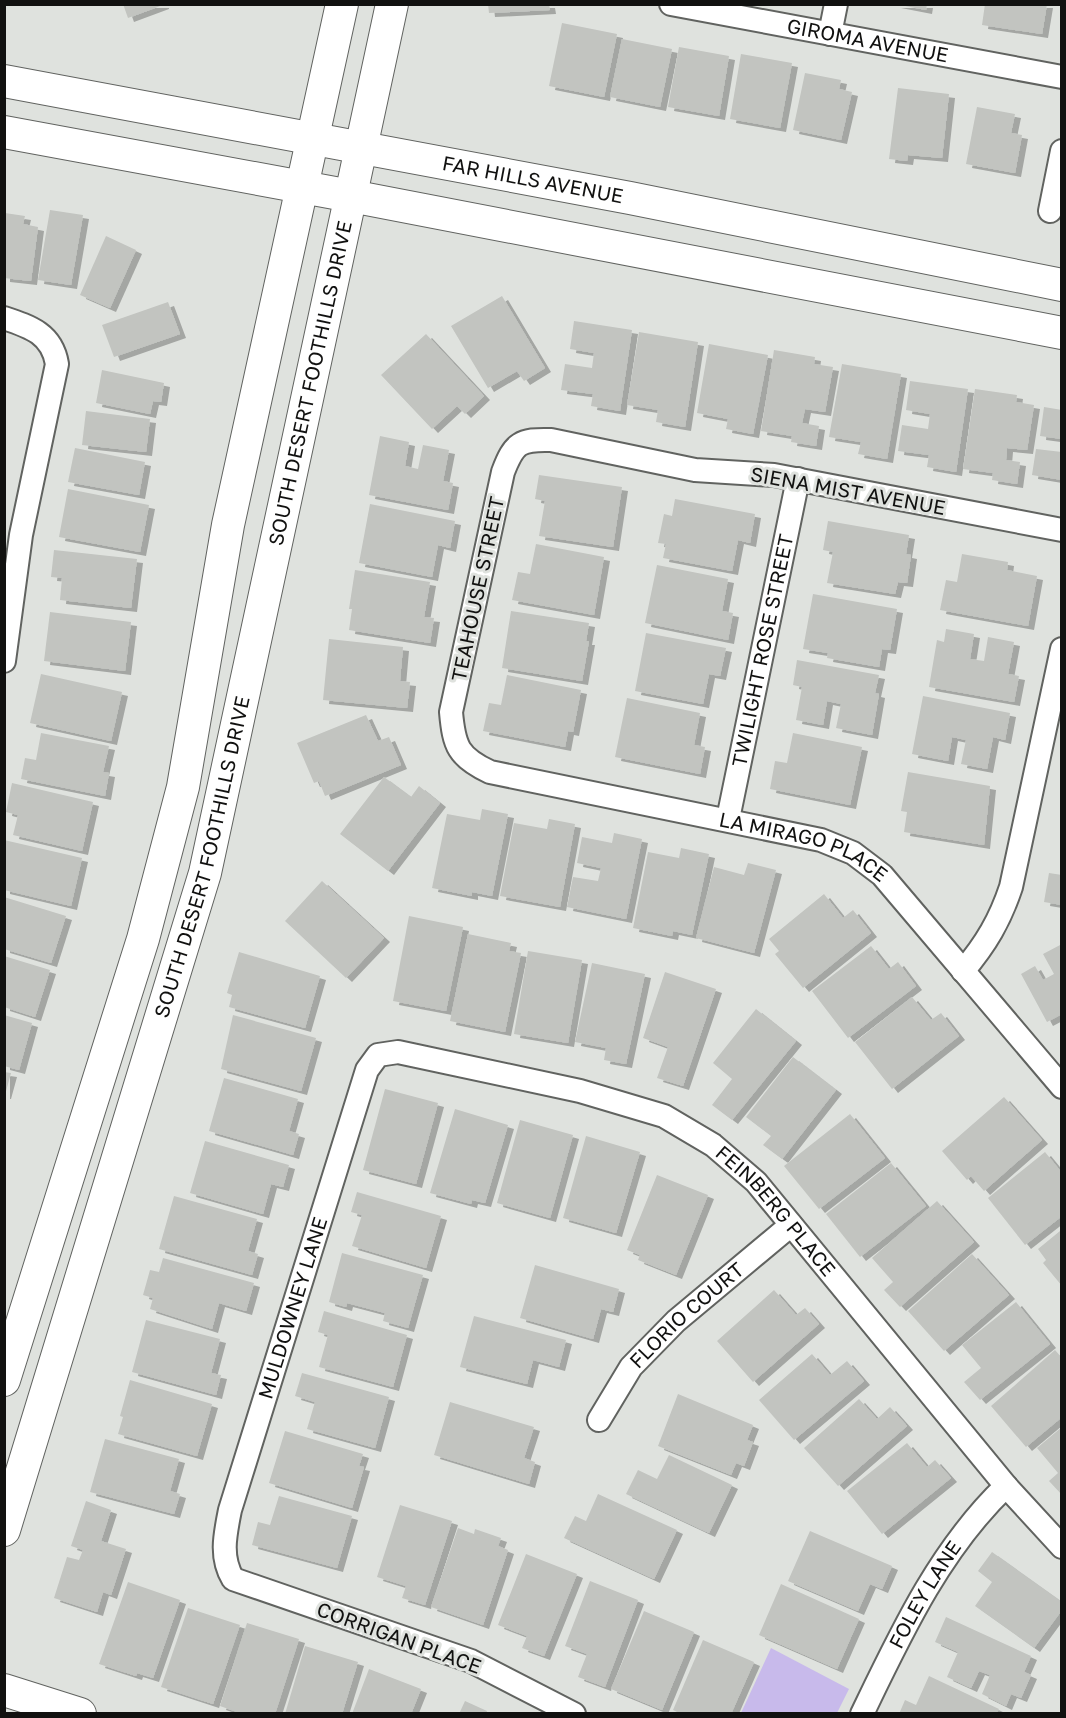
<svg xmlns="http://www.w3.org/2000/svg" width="1066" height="1718" font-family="'Golos Text',sans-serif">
<defs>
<filter id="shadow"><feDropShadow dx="6" dy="4" stdDeviation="0" flood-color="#0004"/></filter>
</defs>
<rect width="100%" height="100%" fill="#dfe2de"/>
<polygon fill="#c8baeb" points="771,1648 849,1689 837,1713 741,1713"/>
<g fill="#c2c4c0" filter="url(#shadow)">
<polygon points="123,4 163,4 163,5 128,18"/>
<polygon points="488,4 549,4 550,10 489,13"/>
<polygon points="895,4 927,4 926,10"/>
<polygon points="985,4 1047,4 1042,34 982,25"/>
<polygon points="562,23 617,34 604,97 549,86"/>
<polygon points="622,39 672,49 660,107 610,97"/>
<polygon points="679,47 729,56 719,116 668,107"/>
<polygon points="741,54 792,63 780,128 730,119"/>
<polygon points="805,73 841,80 839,89 852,92 841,140 793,130"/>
<polygon points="898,88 949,94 942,158 908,155 907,161 889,159"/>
<polygon points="977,107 1015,114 1011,133 1022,135 1015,173 966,164"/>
<polygon points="50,210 83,215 71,285 38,280"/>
<polygon points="5,213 25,216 23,224 38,227 31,281 4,278"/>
<polygon points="106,236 136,250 110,308 80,295"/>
<polygon points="502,296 545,368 524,381 517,371 488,388 451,326"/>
<polygon points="168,302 180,334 114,357 102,325"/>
<polygon points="574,321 632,330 620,411 591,406 593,394 561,390 565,364 592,368 594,353 570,349"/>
<polygon points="639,332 698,342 685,427 656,422 658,410 627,405"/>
<polygon points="426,334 484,396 465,414 457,406 432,429 381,375"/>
<polygon points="709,344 768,355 753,434 726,429 728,419 697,413"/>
<polygon points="774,350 815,357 814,364 833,367 825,412 805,409 802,423 819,426 816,446 791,442 792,436 761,431"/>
<polygon points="842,364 901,374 887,459 858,454 861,442 829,437"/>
<polygon points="102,370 164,383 161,402 153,401 150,414 96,403"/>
<polygon points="910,381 968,389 956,472 927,467 929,455 898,451 902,425 928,429 930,414 906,410"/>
<polygon points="975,389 1017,395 1016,402 1034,405 1027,450 1007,448 1006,460 1020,462 1017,484 992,480 993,473 963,469"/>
<polygon points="1044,407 1062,410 1062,439 1040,436"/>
<polygon points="86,411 150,419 146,452 82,445"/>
<polygon points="380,436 409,442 405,466 418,469 423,445 449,450 443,481 453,483 448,510 369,495"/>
<polygon points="75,448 145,462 139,495 68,482"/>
<polygon points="1036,449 1062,452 1062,480 1032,475"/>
<polygon points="539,475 622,487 613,547 539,536 545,501 535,499"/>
<polygon points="68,489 149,505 140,552 59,537"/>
<polygon points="675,499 755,514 750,543 738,540 732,571 663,558 666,544 658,543 664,514 672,516"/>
<polygon points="370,504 455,521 450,548 438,545 432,577 359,563"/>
<polygon points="828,521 909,535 906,554 911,555 907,583 898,582 895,594 827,583 833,552 823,550"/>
<polygon points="536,544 604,557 594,615 512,600 518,572 530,574"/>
<polygon points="54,550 137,559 131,608 60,600 62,578 51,577"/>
<polygon points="962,554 1008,562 1007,570 1037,576 1028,626 940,610 946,580 957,582"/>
<polygon points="657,565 728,579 722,611 733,613 728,640 645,623"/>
<polygon points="355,570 430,582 424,617 434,618 430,643 349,630 352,609 349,609"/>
<polygon points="813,594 897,609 890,650 882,649 879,667 827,658 828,653 803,649"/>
<polygon points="511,611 589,623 586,641 589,641 582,681 502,668"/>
<polygon points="50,612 131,622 125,671 44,661"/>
<polygon points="946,629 974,634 970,659 984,661 988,637 1014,642 1008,674 1019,676 1014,702 929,687 937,640 944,642"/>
<polygon points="646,633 726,648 720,676 709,674 703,704 635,691"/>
<polygon points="329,639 403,647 400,681 410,682 407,708 323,700"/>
<polygon points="797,660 879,675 875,693 879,694 872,735 836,728 841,704 827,701 823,725 796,720 802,687 793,685"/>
<polygon points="41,674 122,692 111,741 30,723"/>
<polygon points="507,675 581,690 573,732 568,731 565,747 483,731 489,703 501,705"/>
<polygon points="923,696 1010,713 1005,740 993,737 987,769 961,764 966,740 952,737 948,761 912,754"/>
<polygon points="627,698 700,713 694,745 705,747 700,774 615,757"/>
<polygon points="366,715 378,741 389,737 401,765 325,796 319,781 314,783 297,743"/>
<polygon points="41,733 109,746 103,772 109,773 105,796 21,779 25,758 36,760"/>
<polygon points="793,733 862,747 850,805 770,789 775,761 787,763"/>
<polygon points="908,772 990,786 984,845 904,832 907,812 901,811"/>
<polygon points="384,777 411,797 419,786 440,803 388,871 340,834"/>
<polygon points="12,783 93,802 82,851 13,835 18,815 6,812"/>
<polygon points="482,809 508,814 492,896 472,892 472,896 432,888 447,814 480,820"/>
<polygon points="549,819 575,824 560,907 500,896 514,823 547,829"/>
<polygon points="614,833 642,839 626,919 567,907 573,877 598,881 601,868 577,863 582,837 612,843"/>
<polygon points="4,840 82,858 71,906 4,890"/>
<polygon points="681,848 709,854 692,935 673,931 672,936 633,928 648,852 679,858"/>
<polygon points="748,863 776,870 754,953 696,938 714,867 744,875"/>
<polygon points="1049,873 1062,875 1062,905 1044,902"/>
<polygon points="322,881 384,938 346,978 285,921"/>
<polygon points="824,894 843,918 853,910 871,933 803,988 775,954 779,951 769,939"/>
<polygon points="4,897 66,916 51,963 4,949"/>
<polygon points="409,916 463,927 446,1011 393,1001"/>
<polygon points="468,934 511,943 509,951 521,953 505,1032 450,1021"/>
<polygon points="1062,944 1062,1014 1047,1022 1021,974 1035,966 1043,980 1054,974 1043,954"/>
<polygon points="871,946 889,969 898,962 916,986 848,1038 812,991"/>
<polygon points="528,951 582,960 568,1043 514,1034"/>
<polygon points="239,952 320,976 305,1028 229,1007 232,995 227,993"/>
<polygon points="4,956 50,970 35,1017 4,1007"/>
<polygon points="592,963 645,974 626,1064 604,1060 606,1048 575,1042"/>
<polygon points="665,972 716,989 683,1086 657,1078 668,1047 643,1038"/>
<polygon points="912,997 931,1020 941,1013 959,1036 892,1089 855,1042"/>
<polygon points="756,1009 796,1041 732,1120 712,1105 732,1079 713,1063"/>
<polygon points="4,1015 32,1023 19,1070 4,1066"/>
<polygon points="233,1015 316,1038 301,1091 221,1069"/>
<polygon points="793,1057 836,1090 782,1159 763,1145 771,1136 746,1117"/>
<polygon points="4,1072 11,1073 5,1095 4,1095"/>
<polygon points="224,1078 298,1099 289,1131 299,1134 293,1155 209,1131"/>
<polygon points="385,1089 438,1103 416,1184 363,1170"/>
<polygon points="1004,1097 1042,1140 984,1191 971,1176 967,1180 942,1151"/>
<polygon points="455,1109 508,1125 485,1203 472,1200 471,1204 430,1193"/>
<polygon points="850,1114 885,1158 819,1209 784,1166"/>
<polygon points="520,1120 573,1135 550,1218 497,1203"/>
<polygon points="586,1136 640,1152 616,1233 563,1218"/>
<polygon points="205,1141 289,1165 283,1187 271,1184 263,1214 190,1193"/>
<polygon points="1045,1152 1062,1173 1062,1216 1025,1245 988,1198"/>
<polygon points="891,1163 926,1206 860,1257 826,1214"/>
<polygon points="657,1175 708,1195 676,1275 638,1260 640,1255 627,1250"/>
<polygon points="357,1192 441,1216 426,1268 352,1246 362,1215 351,1212"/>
<polygon points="174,1196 257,1219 248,1251 258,1254 252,1275 159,1249"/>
<polygon points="937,1201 974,1242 900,1307 884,1290 893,1282 872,1258"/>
<polygon points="1060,1231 1062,1233 1062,1286 1043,1263 1046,1260 1038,1249"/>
<polygon points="342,1253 423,1275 408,1328 383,1321 385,1313 347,1303 346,1307 329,1302"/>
<polygon points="972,1254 1009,1295 944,1351 908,1311"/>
<polygon points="163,1258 254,1283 246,1311 219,1303 212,1329 150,1309 153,1298 143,1295 150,1270 159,1272"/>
<polygon points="535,1265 619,1289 613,1312 601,1309 593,1339 520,1318"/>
<polygon points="774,1290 796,1315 805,1308 819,1324 753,1382 717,1341"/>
<polygon points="1016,1302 1050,1344 980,1400 964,1382 981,1368 962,1345"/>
<polygon points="324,1311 407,1335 393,1387 319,1367 328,1335 318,1332"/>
<polygon points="474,1316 566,1340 559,1367 533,1360 527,1384 460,1367"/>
<polygon points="146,1320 220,1339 211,1373 221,1375 216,1395 132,1372"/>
<polygon points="1055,1350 1062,1358 1062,1417 1026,1447 991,1406"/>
<polygon points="812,1354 830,1375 847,1361 864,1381 794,1440 759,1400"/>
<polygon points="302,1373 389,1397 375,1448 307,1429 315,1402 295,1396"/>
<polygon points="130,1380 212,1404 197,1456 118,1434 123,1417 120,1416"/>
<polygon points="678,1394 753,1425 747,1440 753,1442 744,1466 736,1463 731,1475 658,1446"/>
<polygon points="859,1399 877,1419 890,1407 907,1426 838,1486 804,1448"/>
<polygon points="450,1402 534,1427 524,1458 535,1462 529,1484 434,1455"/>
<polygon points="1062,1427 1062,1495 1049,1481 1058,1473 1037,1448"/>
<polygon points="285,1431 363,1454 359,1466 364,1467 352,1508 269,1483"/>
<polygon points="105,1439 179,1459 170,1491 180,1494 174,1514 90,1492"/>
<polygon points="907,1443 927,1467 935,1460 951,1478 882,1534 847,1491"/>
<polygon points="669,1455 732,1485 709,1533 626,1494 638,1470 657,1479"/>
<polygon points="598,1494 677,1530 654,1579 564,1538 575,1516 586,1521"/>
<polygon points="279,1496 352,1516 337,1568 252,1545 258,1522 270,1525"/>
<polygon points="86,1501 111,1510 101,1541 126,1549 111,1595 103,1592 97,1612 54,1598 67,1557 79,1560 83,1550 71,1546"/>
<polygon points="400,1505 452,1521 425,1605 402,1598 406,1586 377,1577"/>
<polygon points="458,1528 474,1534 475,1529 501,1538 498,1546 508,1550 483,1625 431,1607"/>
<polygon points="810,1531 892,1566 882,1589 870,1584 858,1611 788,1581"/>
<polygon points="992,1552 1062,1602 1062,1610 1034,1648 975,1606 992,1582 978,1571"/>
<polygon points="526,1554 577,1574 544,1656 522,1648 527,1636 498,1625"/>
<polygon points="590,1581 638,1600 605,1687 578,1677 587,1654 565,1646"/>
<polygon points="128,1582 180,1600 153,1678 137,1673 136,1676 99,1664"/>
<polygon points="781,1584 859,1619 837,1669 759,1635"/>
<polygon points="188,1608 240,1625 213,1704 161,1687"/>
<polygon points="644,1611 694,1632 662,1710 611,1689"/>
<polygon points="946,1617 1031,1656 1024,1672 1031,1675 1021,1698 1011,1694 1006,1706 982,1694 990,1675 979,1671 971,1688 947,1677 958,1652 935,1642"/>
<polygon points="247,1623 299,1639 275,1714 243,1714 220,1706"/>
<polygon points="703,1640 754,1662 731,1714 681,1714 673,1710"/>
<polygon points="305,1646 358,1662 342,1714 285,1714"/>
<polygon points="369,1669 421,1689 411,1714 352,1714"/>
<polygon points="929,1676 999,1709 996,1714 899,1714 905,1700 916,1705"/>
<polygon points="465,1701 487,1711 486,1714 459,1714"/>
</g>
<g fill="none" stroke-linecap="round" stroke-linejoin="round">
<defs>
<g id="street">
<path id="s1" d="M671 4 1062 77"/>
<polyline points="830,34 836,4"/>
<polyline points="1050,211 1062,151"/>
<path d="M4 318C31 327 52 334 57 364L21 535 4 661"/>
<path id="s2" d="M1062 530 774 475 695 470 551 440C520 439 514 443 503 472L451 712C454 746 458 757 490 772L821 840 853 853 882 875 1062 1087"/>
<path id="s3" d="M728 819 798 479"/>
<path d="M963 971C986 944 1000 920 1011 887L1062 649"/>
<path id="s4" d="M599 1420 631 1367 676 1321 791 1225"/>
<path id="s5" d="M574 1714 471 1661 233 1579C220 1557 225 1535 230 1510L367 1070 378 1055 398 1052 580 1091 664 1116 713 1145 756 1182 1006 1486 1062 1547"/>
<path id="s6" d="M862 1714C901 1633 940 1549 1006 1486"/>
</g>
<g id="secondary">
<path id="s7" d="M4 81 630 198 1062 285"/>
<polyline points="4,132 351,196 1062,333"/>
<polyline points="4,1380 143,939 183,787 228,525 342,4"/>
<path id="s8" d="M4 1530 205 873 392 4"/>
<polyline points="4,1690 80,1714"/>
</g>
</defs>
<use href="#street" stroke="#616360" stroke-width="26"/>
<use href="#secondary" stroke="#616360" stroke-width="34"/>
<use href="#street" stroke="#fff" stroke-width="22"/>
<use href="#secondary" stroke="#fff" stroke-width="32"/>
</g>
<g text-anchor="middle" stroke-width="6" stroke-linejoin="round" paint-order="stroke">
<g font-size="20" fill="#111110" stroke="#dfe2de">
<text dy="7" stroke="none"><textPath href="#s1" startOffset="200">GIROMA AVENUE</textPath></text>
<text dy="7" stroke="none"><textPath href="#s7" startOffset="538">FAR HILLS AVENUE</textPath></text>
<text dy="7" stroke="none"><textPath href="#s8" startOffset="1188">SOUTH DESERT FOOTHILLS DRIVE</textPath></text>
<text transform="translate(848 491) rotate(10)" y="7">SIENA MIST AVENUE</text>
<text transform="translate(478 589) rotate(-78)" y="7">TEAHOUSE STREET</text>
<text dy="7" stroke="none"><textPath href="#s3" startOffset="172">TWILIGHT ROSE STREET</textPath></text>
<text dy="7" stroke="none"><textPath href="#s2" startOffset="1230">LA MIRAGO PLACE</textPath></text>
<text dy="7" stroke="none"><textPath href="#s8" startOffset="702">SOUTH DESERT FOOTHILLS DRIVE</textPath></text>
<text dy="7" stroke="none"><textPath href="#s5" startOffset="1360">FEINBERG PLACE</textPath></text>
<text dy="7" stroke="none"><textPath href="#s5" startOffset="650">MULDOWNEY LANE</textPath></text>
<text dy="7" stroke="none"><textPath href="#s4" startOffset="138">FLORIO COURT</textPath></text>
<text dy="7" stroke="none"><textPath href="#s6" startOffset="135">FOLEY LANE</textPath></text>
<text transform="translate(399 1638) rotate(20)" y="7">CORRIGAN PLACE</text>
</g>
</g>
<rect width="1066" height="1718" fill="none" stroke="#111110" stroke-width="12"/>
</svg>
